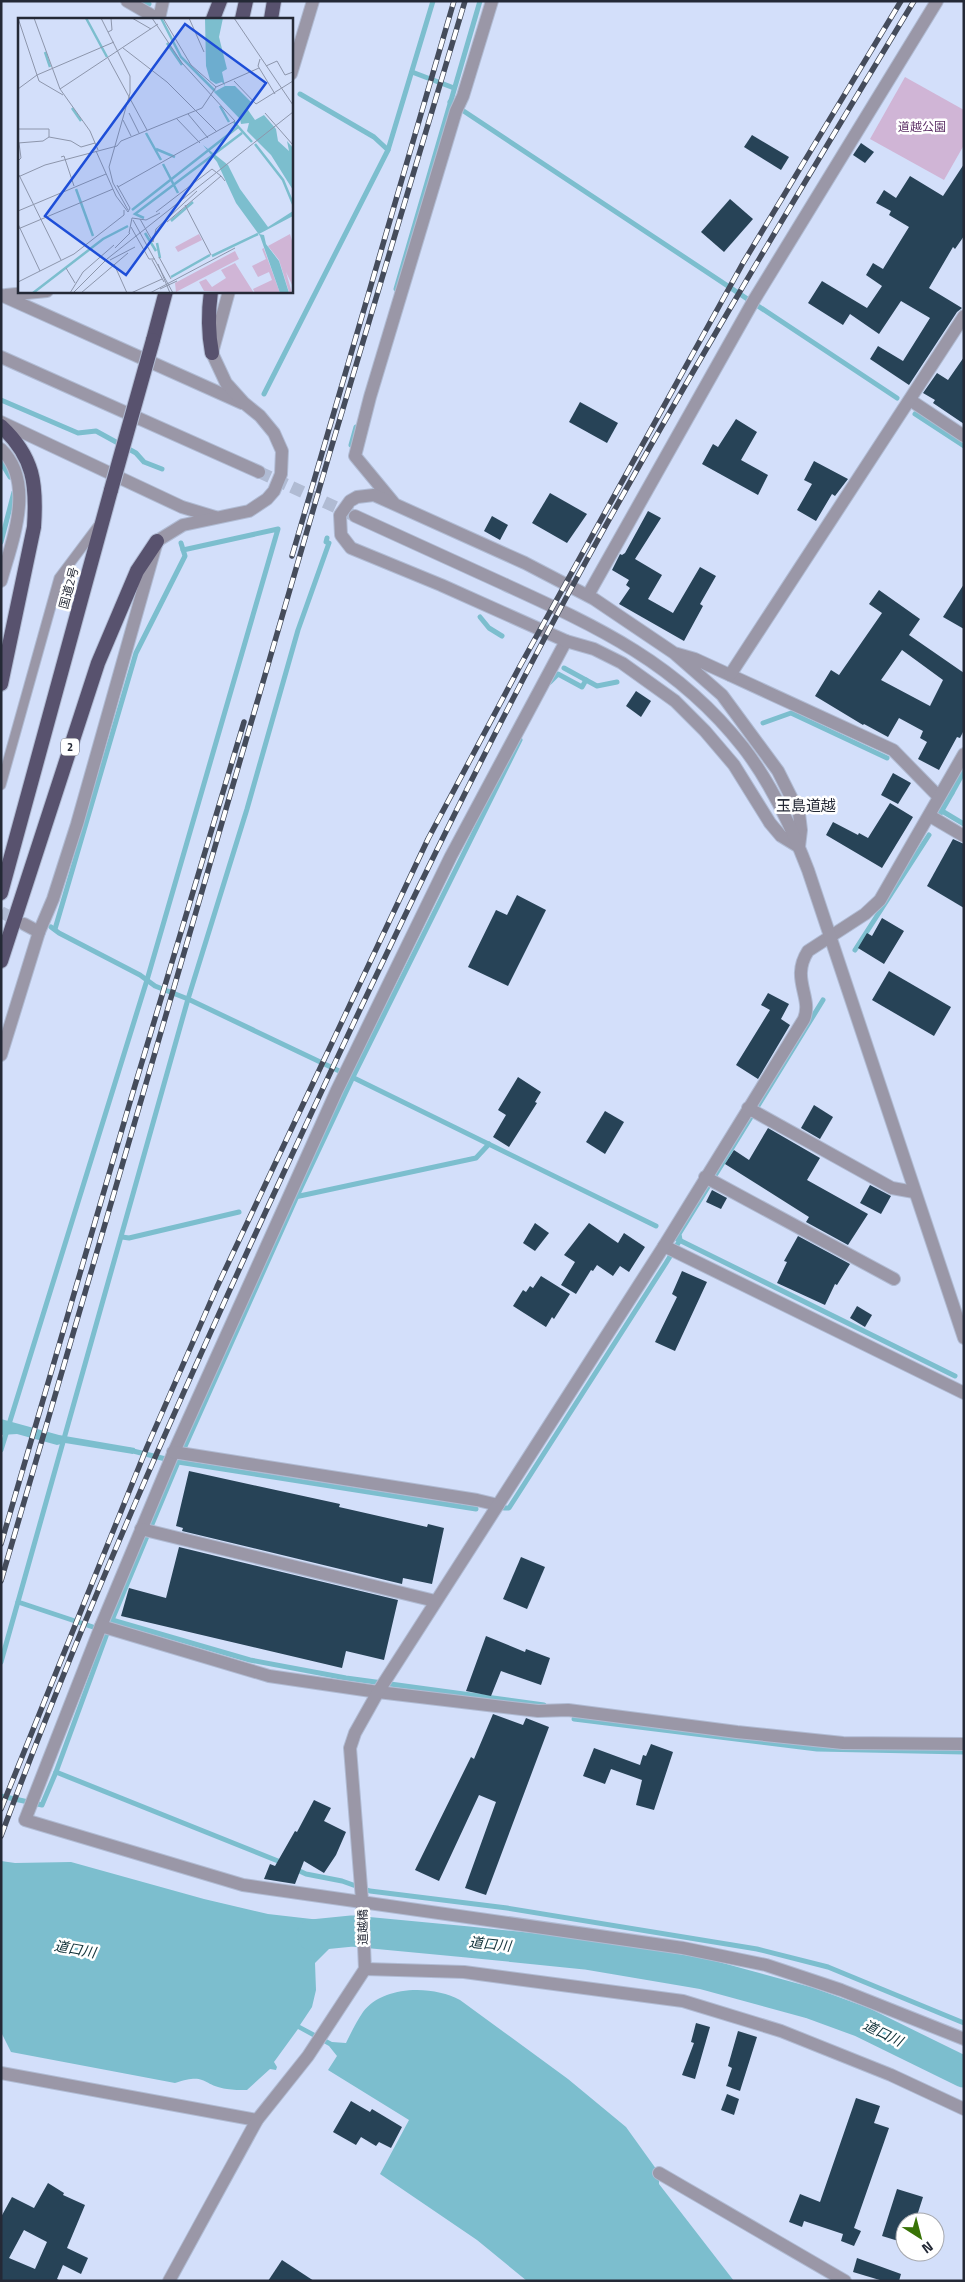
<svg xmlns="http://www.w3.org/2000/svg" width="965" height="2282" font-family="'Titillium Web','Noto Sans JP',sans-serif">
<rect width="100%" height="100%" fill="#d3dffa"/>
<polygon fill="#d0b5d6" points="905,77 964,110 964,145 944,180 870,139"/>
<g fill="#7cbece">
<polygon points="1,1419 59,1435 135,1448 133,1454 65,1443 57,1445 17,1434 1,1435"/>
<path d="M1 1861 15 1863 71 1862 204 1899 268 1914 329 1921 346 1917H353L356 1941 334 1944 315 1963 316 1990 312 2007 300 2025 332 2042 346 2043C351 2033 356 2022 363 2012 383 1985 433 1985 460 2000L568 2079 626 2127 659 2173V2184L734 2281H527L477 2240 380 2174 409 2120 328 2070 337 2056 329 2046 298 2029 274 2062 277 2067 276 2070 270 2069 247 2090C240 2090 233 2090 227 2089 201 2085 207 2072 175 2083L11 2052 1 2032Z"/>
</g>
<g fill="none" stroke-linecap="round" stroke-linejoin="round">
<g stroke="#7cbece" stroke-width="5">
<polyline points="144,1 149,4"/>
<polyline points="412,72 454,88"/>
<polyline points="300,94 374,137 388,150"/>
<polyline points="450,102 897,398"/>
<polyline points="396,289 480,1"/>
<polyline points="264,394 388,150 433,1"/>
<polyline points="1,400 78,433 96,431 136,453 144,462 162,469"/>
<polyline points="915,414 964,446"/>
<polyline points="351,445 356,427"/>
<polyline points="1,462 10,477"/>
<polyline points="1,542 14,492"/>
<polyline points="480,617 489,628 502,636"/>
<polyline points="564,668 597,686 617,682"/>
<polyline points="550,682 558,674 582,687 586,680"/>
<polyline points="763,723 791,713 887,758"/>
<polyline points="952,793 964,771"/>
<polyline points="942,811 964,824"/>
<polyline points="940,814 952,793 949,791"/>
<polyline points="51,927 59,933 140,975 155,986 188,999 356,1079 656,1226"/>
<polyline points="55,929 136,653 185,556 181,543"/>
<polyline points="855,950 929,835"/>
<polyline points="295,1197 476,1158 489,1144"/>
<polyline points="122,1237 129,1238 239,1212"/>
<polyline points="677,1239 955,1376"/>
<polyline points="1,1450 147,980 278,529 183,550"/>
<polyline points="129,1450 178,1462 476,1509"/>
<polyline points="504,1508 509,1508 666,1263 680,1240 679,1234 823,1000"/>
<polyline points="18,1602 96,1628"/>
<polyline points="112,1620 250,1660 346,1678 544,1705"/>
<polyline points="1,1662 188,999 247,809 298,630 329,543 326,542 327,538"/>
<polyline points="574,1719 817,1749 964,1752"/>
<polyline points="56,1772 112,1620 178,1462 297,1196 353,1077 520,740"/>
<polyline points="1,1796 42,1805 56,1772 283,1863"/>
<polyline points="295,1869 306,1874 342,1881 370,1891 507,1908 757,1949 828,1967 964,2023"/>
</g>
<polyline stroke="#7cbece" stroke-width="31" points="312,1935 352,1931 468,1942 586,1954 704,1974 810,2003 862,2022 964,2072"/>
</g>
<g fill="#274357" fill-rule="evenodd">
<polygon points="752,135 789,157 781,170 744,147"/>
<polygon points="861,143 874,152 865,163 853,155"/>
<polygon points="964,164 964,236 955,249 953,247 929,288 962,308 957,312 909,385 870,359 878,346 903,361 930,318 901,301 879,334 850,314 843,325 808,303 822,281 867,308 882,286 866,275 873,263 883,269 909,227 889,215 891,211 876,203 884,190 896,198 910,176 943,196"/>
<polygon points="730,199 753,219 724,252 701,232"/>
<polygon points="964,357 964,424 933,403 935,400 923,393 937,373 948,380"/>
<polygon points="580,402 618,423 607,443 569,422"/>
<polygon points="736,419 757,432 741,460 768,475 758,495 702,464 713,444 718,447"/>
<polygon points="814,461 848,479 835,496 832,494 816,521 797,510 812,484 804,480"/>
<polygon points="550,493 587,514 567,543 532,523"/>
<polygon points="648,511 661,518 635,559 662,575 648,599 673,613 700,567 716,576 700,604 703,606 684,641 619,604 630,588 626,585 629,580 612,570 620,554 622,555 625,553"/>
<polygon points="492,516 508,525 500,540 484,531"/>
<polygon points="964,584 964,629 943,617"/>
<path d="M879 590 920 619 909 635 964 673V730L960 738 957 737 939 770 918 759 927 742 920 738 923 731 899 718 888 737 864 724 863 725 815 696 831 670 839 675 882 613 869 604ZM902 650 943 680 930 706 881 680Z"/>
<polygon points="636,691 651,701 641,717 626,706"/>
<polygon points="893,773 911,783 898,804 881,795"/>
<polygon points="890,803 913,817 882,868 826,835 833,822 858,835 859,833 868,838"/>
<polygon points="953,839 964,844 964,908 927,886"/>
<polygon points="517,895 546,910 508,986 468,967 496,910 507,915"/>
<polygon points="882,918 904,931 884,964 858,948 867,933 872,936"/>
<polygon points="889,971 951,1007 934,1036 872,1000"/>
<polygon points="768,993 789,1004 781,1019 790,1025 758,1079 736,1065 770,1010 761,1005"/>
<polygon points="518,1077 541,1092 535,1102 537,1103 509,1147 493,1137 506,1115 498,1110"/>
<polygon points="814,1105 833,1117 820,1139 801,1128"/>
<polygon points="605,1111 624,1122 605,1154 586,1142"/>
<polygon points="768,1128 820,1158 807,1180 868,1214 848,1245 806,1222 809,1217 725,1164 734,1150 749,1160"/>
<polygon points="870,1185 891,1196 881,1214 860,1203"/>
<polygon points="712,1190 727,1198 721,1209 706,1202"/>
<polygon points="535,1223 549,1233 535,1251 523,1243"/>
<polygon points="589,1223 618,1243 624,1233 645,1247 629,1272 620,1266 613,1276 597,1265 593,1271 591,1270 576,1294 561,1285 575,1262 564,1255"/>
<polygon points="798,1236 850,1264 837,1285 835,1284 825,1305 777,1283 787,1262 784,1261"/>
<polygon points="682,1271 707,1282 675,1351 655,1342 677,1297 672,1294"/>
<polygon points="541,1276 570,1294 554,1319 552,1317 546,1327 513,1306 523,1290 526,1292 530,1286 533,1288"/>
<polygon points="857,1306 872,1315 865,1327 850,1318"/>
<polygon points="189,1471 340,1504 339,1507 427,1527 428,1524 444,1528 432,1584 403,1578 402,1584 182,1531 183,1528 176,1526"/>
<polygon points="179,1547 398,1600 384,1660 346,1651 342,1668 121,1616 129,1588 166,1598"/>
<polygon points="521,1557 545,1567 527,1609 503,1599"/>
<polygon points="486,1636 525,1652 526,1649 550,1658 541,1685 501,1671 491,1696 466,1691"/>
<polygon points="493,1714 523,1725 526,1718 549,1727 486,1895 465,1888 496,1802 479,1795 439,1881 415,1870 471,1757 474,1759"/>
<polygon points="651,1744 673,1752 654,1810 636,1805 642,1780 611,1769 605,1784 583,1776 594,1748 640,1765 643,1755 646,1756"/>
<polygon points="314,1800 331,1808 324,1821 346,1832 336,1855 324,1873 304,1861 295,1884 264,1879 270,1864 275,1866 295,1831 297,1832"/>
<polygon points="696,2023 710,2027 695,2079 682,2075 694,2043 691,2042"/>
<polygon points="738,2031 757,2037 740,2091 726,2086 732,2068 728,2066"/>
<polygon points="727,2094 739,2099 734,2115 721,2110"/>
<polygon points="856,2098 880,2106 874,2123 889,2128 854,2228 861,2231 854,2246 841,2241 843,2234 804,2221 802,2227 789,2222 800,2194 820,2202"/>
<polygon points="351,2101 370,2112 372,2109 402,2127 391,2148 379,2142 376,2146 361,2137 356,2145 333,2132"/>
<path d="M48 2183 64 2193 63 2195 85 2205 67 2248 88 2258 81 2274 63 2265 57 2279 61 2281H1V2217L12 2197 34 2208ZM24 2230 47 2242 35 2269 9 2258Z"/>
<polygon points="897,2189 923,2197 915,2222 905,2222 905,2243 882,2236"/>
<polygon points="857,2258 901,2274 899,2281 883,2281 853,2272"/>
<polygon points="282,2260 314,2281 268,2281"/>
</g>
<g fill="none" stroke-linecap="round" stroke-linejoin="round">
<polyline stroke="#b0bbd3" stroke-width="12" stroke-dasharray="12 6" stroke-linecap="butt" points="1,912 24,924"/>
<polyline stroke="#b0bbd3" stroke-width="12" stroke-dasharray="12 6" stroke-linecap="butt" points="259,472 353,515"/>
<defs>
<polyline id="service" points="1,785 59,578 98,526"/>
<g id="minor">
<polyline points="127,1 158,19"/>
<polyline points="159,19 163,1"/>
<polyline points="291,74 313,1"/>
<polyline points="1,295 242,403"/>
<polyline points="6,295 47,291"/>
<polyline points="910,400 964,436"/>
<polyline points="1,422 182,507 215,517"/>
<path d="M1 449C36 483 12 541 1 581"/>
<polyline points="393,502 355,456 370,397 456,111 463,96 492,1"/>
<polyline points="588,595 754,300 937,1"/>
<polyline points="566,641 451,856 337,1090 172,1456 101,1626 25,1820 243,1885 683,1948 766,1965 841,1990 964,2039"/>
<polyline points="674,653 722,695 778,771 799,813 801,830 799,847 781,836 770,823 734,765 705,731 675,701 622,663 594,649 566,641 441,585 351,548 341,535 340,515 350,501 357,497 374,495 525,563 594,599 674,653 695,659 893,750 939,797"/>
<polyline points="730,675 964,316"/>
<polyline points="930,816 964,836"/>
<polyline points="24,924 39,932"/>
<polyline points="1,1055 39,932 53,899 77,824 157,541 183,525 249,511 267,499 274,491 281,474 282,451 274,433 260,416 244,403 226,383 212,353 229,291"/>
<polyline points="748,1108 892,1188 914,1192"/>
<polyline points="705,1177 894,1279"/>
<polyline points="664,1246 964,1393"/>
<polyline points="173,1452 477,1500 498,1505"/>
<polyline points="141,1529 435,1601"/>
<polyline points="101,1626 269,1676 378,1692 538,1711 568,1710 737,1732 843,1743 964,1744"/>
<polyline points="365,1969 464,1972 683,2001 781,2031 891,2075 964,2109"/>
<polyline points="1,2073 257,2120"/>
<polyline points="659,2173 845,2281"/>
<path d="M169 2281 257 2120 308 2056 365 1969 362 1900 350 1748 355 1733 378 1692 664 1246 804 1019C813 997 790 979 808 951L865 914 880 900 964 754"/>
</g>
<g id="tertiary">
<polyline points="1,357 259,472"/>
<path d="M355 516C405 539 454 561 504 584 598 627 677 663 743 747 771 783 792 828 808 870L964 1338"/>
</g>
<g id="trunk">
<polyline points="213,19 220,1"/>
<polyline points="242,19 246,1"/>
<polyline points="271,19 274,1"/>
<path d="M211 291C208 313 208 332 212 353"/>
<polyline points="153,340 166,291"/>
<path d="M1 426C34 457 37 484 34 527L1 684"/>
<polyline points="1,893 111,490"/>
<polyline points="1,961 98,663 137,571 157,541"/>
</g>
</defs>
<use href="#service" stroke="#b0bbd3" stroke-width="11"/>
<use href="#minor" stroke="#b0bbd3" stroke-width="14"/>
<use href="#tertiary" stroke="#b0bbd3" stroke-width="14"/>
<use href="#trunk" stroke="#b0bbd3" stroke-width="16"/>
<use href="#service" stroke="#9a97a7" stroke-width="9"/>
<use href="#minor" stroke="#9a97a7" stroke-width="12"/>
<use href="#tertiary" stroke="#9a97a7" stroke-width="12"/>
<use href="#trunk" stroke="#58526e" stroke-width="14"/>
<defs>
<g id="rail">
<polyline points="292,556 454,1"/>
<polyline points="1,1544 130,1102 244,722"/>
<polyline points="1,1581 330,452 465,1"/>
<polyline points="1,1809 147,1447 217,1287 428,839 520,666 743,263 901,1"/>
<path d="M1 1836C85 1610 183 1390 284 1172 374 978 465 786 566 598 676 395 795 198 914 1"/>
</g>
</defs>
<use href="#rail" stroke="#454c5b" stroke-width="5.5"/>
<use href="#rail" stroke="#fff" stroke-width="4" stroke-dasharray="11" stroke-linecap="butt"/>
<defs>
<polyline id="trunk-bridge" points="111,490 153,340"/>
</defs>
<use href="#trunk-bridge" stroke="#b0bbd3" stroke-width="16" stroke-linecap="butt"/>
<use href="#trunk-bridge" stroke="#58526e" stroke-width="14"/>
</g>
<g text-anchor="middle" stroke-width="5" stroke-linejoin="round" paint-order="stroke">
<rect fill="#fff" stroke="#666972" stroke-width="1" x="61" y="738.5" width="18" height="17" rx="4"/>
<g font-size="11" font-weight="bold" fill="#242936">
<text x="70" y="751">2</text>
</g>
<g font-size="12" fill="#5d3267" stroke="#fff">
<text x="922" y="131">道越公園</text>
</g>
<g font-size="12" fill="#242936" stroke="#fff">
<text transform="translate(69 588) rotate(-75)" y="4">国道2号</text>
<text transform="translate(363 1927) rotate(-91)" y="4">道越橋</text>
</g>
<g font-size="14" font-style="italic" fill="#103138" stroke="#fff">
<text transform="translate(490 1944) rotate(6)" y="5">道口川</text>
<text transform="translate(75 1949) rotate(10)" y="5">道口川</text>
<text transform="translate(883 2033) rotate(26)" y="5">道口川</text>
</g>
<g font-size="15" fill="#242936" stroke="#fff">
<text x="806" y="811">玉島道越</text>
</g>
</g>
<g transform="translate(18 18)">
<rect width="275" height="275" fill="#d3dffa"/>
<path d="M181 216 184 222 160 234 157 229ZM272 216 275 226V269L268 254 274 275 271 274 261 242 250 228ZM246 230V231L262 275H237L235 271 254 262 251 254 240 259 234 248 248 241 244 231ZM217 233 221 241 158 274 157 265ZM217 245 236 275 186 273 181 264 188 261 194 269 208 260 203 252Z" fill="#d0b5d6"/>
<path d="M187 0H205L201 19 209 51 204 54 207 68H217L233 84 230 92 237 102 246 97 258 111 260 123 271 133 269 123 275 130V172L253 137 229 113 231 105 223 106 222 101 196 74 207 68 204 64 198 66 192 62 188 48ZM185 127 210 147 222 171 250 209 275 193V198L241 216 246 217 248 226 261 243 271 275H262L242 218 218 185 199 144Z" fill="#7cbece"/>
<path fill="none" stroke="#7cbece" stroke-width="2.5" d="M68 0 89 39M143 0 163 39 197 73M149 25 164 47M27 34 32 49M202 88 211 104M54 90 63 103M216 104 234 124M128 115 143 142M237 126 265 162 275 186M138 131 157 139M145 146 160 175M58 171 75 218M114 192 220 109M126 200 117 196 224 115M153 203 175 184M127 215 138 233M139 225 142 240M194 238 240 216M153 259 192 237M15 275 85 221 110 208"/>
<path fill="none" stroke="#8d96ac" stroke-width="1" d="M0 0 21 63 45 77M16 0 42 71 72 113 80 132M83 0 112 58V75L91 149 95 165 110 192M114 0 133 11M145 0 173 47 198 69M171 0 186 34M216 0 275 87M90 14 94 12 93 0M105 30 149 64 199 114M90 40 129 112M242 41 240 48 257 76M248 48 259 43 267 57 275 54M216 63 238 86 275 63M0 71 19 57 96 24M42 71 140 6M111 95 121 115M247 95 275 127M170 96 190 120M158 100 182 125M105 102 113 118M0 111H31V119M0 125 25 123 31 119 53 123 63 129 77 125M78 133 98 178 110 194 112 190 99 167M43 139 46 138 56 168M0 143 3 140 1 125M1 157 43 242M0 159 27 147 99 128 103 123 184 90 198 69 241 50M100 169 217 103 164 45 134 0M167 187 193 237M0 193 88 156M138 194 194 151 203 158M122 201 135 224M115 202 155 275M128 202 142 195M149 204 203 158 207 163M0 206 22 253M113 209 131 241H137M0 211 95 171M111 215 114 200 128 202M135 224 138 211 179 173M97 230 112 215M141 239 153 261M92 242 117 229M134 242 146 264M96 246 109 275M140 246 152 275M48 250 57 265M0 264 56 236 106 197V192M142 271 159 263M52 275 65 254 96 227M55 275 89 241 275 94M63 275 110 235M113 275 144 261M132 275 217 230"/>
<path fill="#1d4ed8" fill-opacity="0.15" stroke="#1d4ed8" stroke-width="2.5" d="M167 6 248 65 108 257 27 198Z"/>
<rect width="275" height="275" fill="none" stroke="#242936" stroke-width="2.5"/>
</g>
<rect width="965" height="2282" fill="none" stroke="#242936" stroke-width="5"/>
<g transform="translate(920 2237) rotate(144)"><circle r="24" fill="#ffffff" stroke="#a7a9af"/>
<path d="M0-4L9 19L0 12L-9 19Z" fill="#387306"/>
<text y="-8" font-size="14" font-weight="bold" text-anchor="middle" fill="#242936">N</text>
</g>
</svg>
